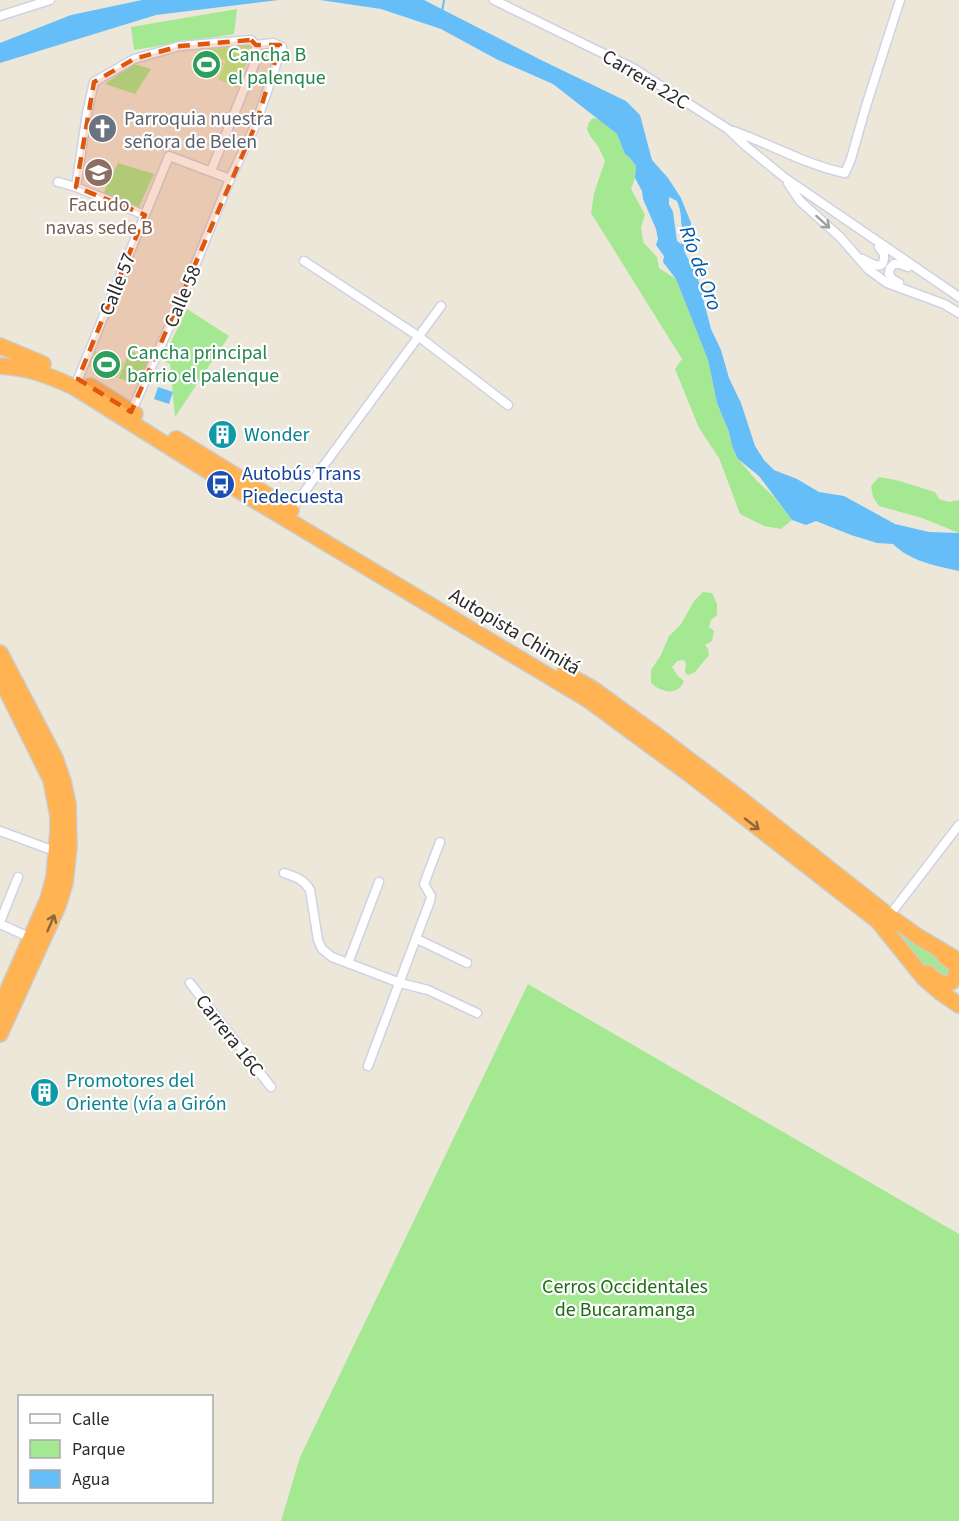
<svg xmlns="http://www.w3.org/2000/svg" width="959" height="1521" font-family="'Source Sans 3',sans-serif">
<rect width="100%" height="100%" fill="#ede7da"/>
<g fill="#a5e892">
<polygon points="237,9 234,34 134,50 131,27"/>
<polygon points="134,64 151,69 135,94 105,84"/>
<polygon points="593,118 598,119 617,134 625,154 630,158 636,166 635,178 631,189 645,215 641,227 643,242 657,257 659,268 676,279 708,360 717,403 729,432 732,446 738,459 757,481 774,497 792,520 781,529 764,526 740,514 719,458 699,428 675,369 682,359 591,213 594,193 605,161 598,146 590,136 587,129 589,122"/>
<polygon points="118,163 154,174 138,209 103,194"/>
<polygon points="187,309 229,336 175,417 170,364 162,360"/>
<polygon points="130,351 150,358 139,385 119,378"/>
<polygon points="879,477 896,480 935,492 939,499 949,502 959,500 959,533 922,518 879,506 873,497 871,486"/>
<path d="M703 592 712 593 717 604V615L711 620 709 627 714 631 712 641 705 645 708 649 709 655 695 672 688 675 685 672 686 664 684 660 677 661 672 667 678 676 684 681C678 696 662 693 651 683V670L661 655 669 636 681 624 694 601Z"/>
<path d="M889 922 952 968 947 978C919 970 904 945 889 922Z"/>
<polygon points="528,984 959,1234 959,1521 281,1521 300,1457"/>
</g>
<g fill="#baf08d">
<polygon points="253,44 237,88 218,79 226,61 197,50"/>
<polygon points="196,52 224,63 218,76 191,67"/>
<polygon points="94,351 124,363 118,378 87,365"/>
</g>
<g fill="#65bef7" fill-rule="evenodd">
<polygon points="142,0 279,0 156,15 0,63 0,43 71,15"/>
<path d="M320 0H424L541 60 626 101 640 115 652 160 668 178 681 198 691 223V238L684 251 697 275 711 329 721 350 729 378 741 403 755 446 764 460 774 470 797 479 819 492 844 496 895 524 929 532 959 533V571C936 566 910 561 893 544L877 543 851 535 816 521 806 525 792 520 759 476 738 459 732 446 729 432 717 403 708 360 676 279 663 262 664 256 656 245 658 239 656 229 643 199 642 191 635 178 636 166 630 158 625 154 617 134 553 84 498 60 441 29 381 9ZM669 197 677 201C680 209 680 209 681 217 681 230 685 229 681 244L677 241 673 212 669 204Z"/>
<polygon points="158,387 173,392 169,404 154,399"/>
</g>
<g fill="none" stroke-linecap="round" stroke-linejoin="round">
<polyline stroke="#65bef7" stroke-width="2" points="442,12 444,0"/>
<defs>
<g id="street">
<polyline points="494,0 633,68 728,129 747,147 785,178 959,297"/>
<polyline points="0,16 50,0"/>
<path d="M733 131C771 144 806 165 845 173L851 159 866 106 900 0"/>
<polyline points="58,182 76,187 145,215"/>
<polyline points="788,183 800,201 840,237 868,269 887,283 944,304 959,313"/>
<polyline points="76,187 87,113 94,82 134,59 180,46 251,40 256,45 258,55 211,171"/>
<path d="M863 259C873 265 885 272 884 254L879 247"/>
<polyline points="304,261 418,336 508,405"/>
<polyline points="899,283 892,279 889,274 890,268 894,264 900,264 908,267"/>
<polyline points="78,379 169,156 230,179"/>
<polyline points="131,412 179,305 230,179 256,124 282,47 273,43 256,45"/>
<polyline points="291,510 441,306"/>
<polyline points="0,831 57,852"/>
<path d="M284 873C295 877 304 879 310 890L318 940 322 949 332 957 400 983 428 990 477 1013"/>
<polyline points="889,916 959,825"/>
<polyline points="0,922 18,877"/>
<polyline points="0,924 31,938"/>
<polyline points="417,939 467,963"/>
<polyline points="348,963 379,882"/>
<polyline points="190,983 271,1087"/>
<polyline points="368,1066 430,901 431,896 424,884 440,842"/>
</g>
<g id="highway">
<polyline points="0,346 43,364"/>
<path d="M0 366C27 367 50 376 74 387L256 501 587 699 692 776 878 921 924 978 940 992 959 1005"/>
<polyline points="90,386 135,414"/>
<polyline points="176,439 291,510"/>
<polyline points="0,653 55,758 63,781 68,804 69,847 65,883 58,906 0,1034"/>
<polyline points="564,673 593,689 655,734 738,797 889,916 917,936 959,961"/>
<polyline points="0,677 51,780 58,816 58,830 54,877 48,899 0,1008"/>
<path d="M928 973C932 977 937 982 942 983 954 986 958 974 956 965L944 956"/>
</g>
</defs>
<use href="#street" stroke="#cfd1e4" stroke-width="11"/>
<use href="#highway" stroke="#ccc" stroke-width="18"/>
<use href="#street" stroke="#fff" stroke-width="8"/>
<use href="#highway" stroke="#ffb353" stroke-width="15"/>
</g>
<defs><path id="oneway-shaft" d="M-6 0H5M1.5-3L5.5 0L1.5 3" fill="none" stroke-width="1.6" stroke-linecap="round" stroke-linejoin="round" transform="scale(1.5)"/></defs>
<use stroke="#9f9f9f" href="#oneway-shaft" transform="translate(823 222) rotate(42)"/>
<g stroke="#8a683c">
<use href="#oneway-shaft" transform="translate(752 824) rotate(38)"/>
<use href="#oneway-shaft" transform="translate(51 923) rotate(-67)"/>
</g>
<path fill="#de570e" fill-opacity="0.2" stroke="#de570e" stroke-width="4.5" stroke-dasharray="12 8" stroke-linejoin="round" d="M251 40 256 45H280L256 124 131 412 78 379 145 215 76 187 94 82 134 59 180 46Z"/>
<defs>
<symbol id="stadium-disc" viewBox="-11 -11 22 22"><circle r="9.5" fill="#2e9e5b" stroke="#fff"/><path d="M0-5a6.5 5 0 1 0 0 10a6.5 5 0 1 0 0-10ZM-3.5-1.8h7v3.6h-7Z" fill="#fff"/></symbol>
<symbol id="church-disc" viewBox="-11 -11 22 22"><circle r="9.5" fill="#6b7280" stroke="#fff"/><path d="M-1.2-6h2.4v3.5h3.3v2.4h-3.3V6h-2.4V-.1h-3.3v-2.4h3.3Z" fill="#fff"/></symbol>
<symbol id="school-disc" viewBox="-11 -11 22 22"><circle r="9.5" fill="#8d6e63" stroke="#fff"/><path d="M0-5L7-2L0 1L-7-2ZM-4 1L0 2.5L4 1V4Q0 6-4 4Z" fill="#fff"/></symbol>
<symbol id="building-disc" viewBox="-11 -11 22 22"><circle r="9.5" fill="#0f9aa8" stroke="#fff"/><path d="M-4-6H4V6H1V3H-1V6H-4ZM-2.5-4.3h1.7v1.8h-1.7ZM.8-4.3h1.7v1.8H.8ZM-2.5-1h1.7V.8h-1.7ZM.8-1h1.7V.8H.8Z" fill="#fff"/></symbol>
<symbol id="bus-disc" viewBox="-11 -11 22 22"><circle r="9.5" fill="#1a4fb4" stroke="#fff"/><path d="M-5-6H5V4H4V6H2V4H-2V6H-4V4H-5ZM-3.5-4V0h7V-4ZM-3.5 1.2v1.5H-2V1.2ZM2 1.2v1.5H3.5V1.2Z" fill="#fff"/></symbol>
</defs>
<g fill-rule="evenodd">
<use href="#stadium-disc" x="190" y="48" width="33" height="33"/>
<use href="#church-disc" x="86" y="112" width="33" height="33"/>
<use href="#school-disc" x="82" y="156" width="33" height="33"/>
<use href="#stadium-disc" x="90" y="348" width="33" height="33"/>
<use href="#building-disc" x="206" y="418" width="33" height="33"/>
<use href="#bus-disc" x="204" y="468" width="33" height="33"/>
<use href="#building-disc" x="28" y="1076" width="33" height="33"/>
</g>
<g text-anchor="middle" stroke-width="4.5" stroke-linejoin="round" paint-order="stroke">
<g font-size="20" fill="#27864d" stroke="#fff" text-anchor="start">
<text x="228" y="61">Cancha B<tspan x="228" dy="23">el palenque</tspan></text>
<text x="127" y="359">Cancha principal<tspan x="127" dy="23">barrio el palenque</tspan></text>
</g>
<g font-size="20" fill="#2a2a2a" stroke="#fff">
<text transform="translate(646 79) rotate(31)" y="7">Carrera 22C</text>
<text transform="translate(117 284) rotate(-68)" y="7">Calle 57</text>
<text transform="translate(182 296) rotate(-67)" y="7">Calle 58</text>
<text transform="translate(515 631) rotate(31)" y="7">Autopista Chimitá</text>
<text transform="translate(230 1035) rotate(52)" y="7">Carrera 16C</text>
</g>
<g font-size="20" fill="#5b616d" stroke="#fff" text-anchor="start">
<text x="124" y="125">Parroquia nuestra<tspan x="124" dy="23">señora de Belen</tspan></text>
</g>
<g font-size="20" fill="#785e54" stroke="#fff">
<text x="99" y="211">Facudo<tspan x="99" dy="23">navas sede B</tspan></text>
</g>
<g font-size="20" fill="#0d838f" stroke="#fff" text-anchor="start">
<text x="244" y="441">Wonder</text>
<text x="66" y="1087">Promotores del<tspan x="66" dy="23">Oriente (vía a Girón</tspan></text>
</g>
<g font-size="20" fill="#164399" stroke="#fff" text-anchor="start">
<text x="242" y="480">Autobús Trans<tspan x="242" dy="23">Piedecuesta</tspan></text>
</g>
<g font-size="20" fill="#1c6c14" stroke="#fff">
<text x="625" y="1293">Cerros Occidentales<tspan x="625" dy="23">de Bucaramanga</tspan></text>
</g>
<g font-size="21" font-style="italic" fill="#0359a4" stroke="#fff">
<text transform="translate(701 268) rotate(70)" y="7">Río de Oro</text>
</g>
</g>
<rect x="18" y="1395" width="195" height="108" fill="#ffffff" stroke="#aaaaaa" stroke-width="1.5"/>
<rect x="30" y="1414" width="30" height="9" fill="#ffffff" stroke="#aaaaaa" stroke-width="1.5"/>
<text x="72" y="1425" font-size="18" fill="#2a2a2a">Calle</text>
<rect x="30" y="1440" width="30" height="18" fill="#a5e892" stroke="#aaaaaa" stroke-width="1.5"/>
<text x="72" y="1455" font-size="18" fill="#2a2a2a">Parque</text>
<rect x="30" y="1470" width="30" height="18" fill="#65bef7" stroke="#aaaaaa" stroke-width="1.5"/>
<text x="72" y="1485" font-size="18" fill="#2a2a2a">Agua</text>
</svg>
